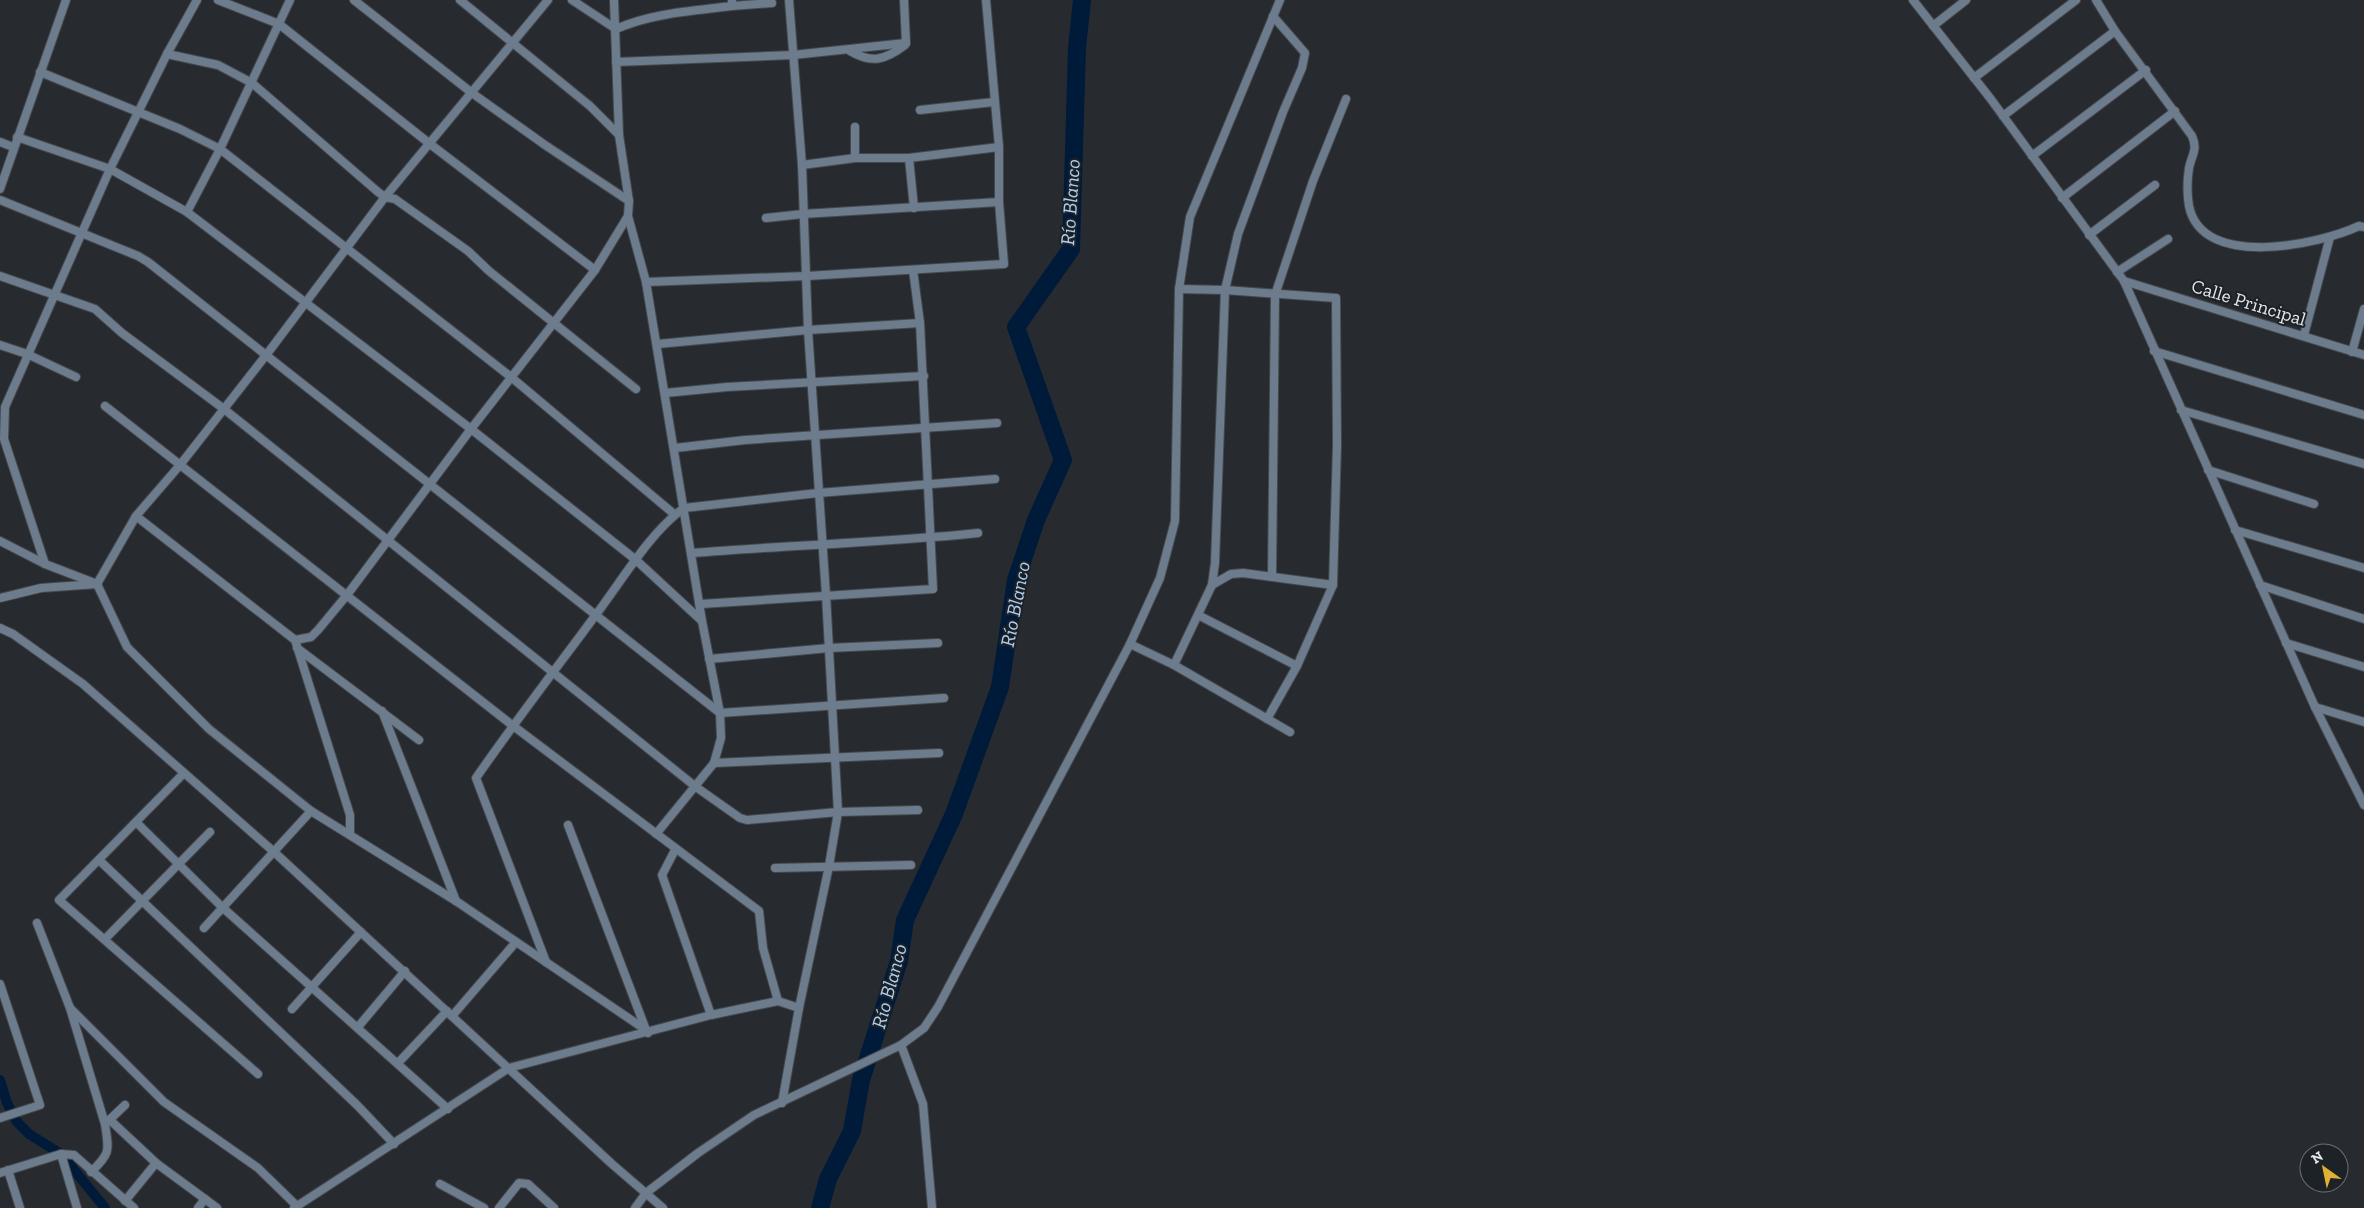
<svg xmlns="http://www.w3.org/2000/svg" width="2364" height="1208" font-family="'Zilla Slab',serif">
<rect width="100%" height="100%" fill="#272b30"/>
<g fill="none" stroke-linecap="round" stroke-linejoin="round">
<polyline stroke="#001b39" stroke-width="10" points="0,1080 7,1103 17,1122 29,1134 61,1154 105,1208"/>
<polyline stroke="#001b39" stroke-width="18" points="820,1208 828,1179 852,1131 861,1080 899,961 905,920 954,814 1000,687 1016,580 1036,520 1063,460 1016,327 1071,249 1077,48 1082,0"/>
<defs>
<g id="street">
<polyline points="218,0 279,24 430,144 595,270"/>
<polyline points="354,0 472,93 545,145 629,201"/>
<polyline points="460,0 590,106 619,135"/>
<path d="M572 0 616 29C652 13 693 11 732 6V0"/>
<polyline points="614,0 619,135 629,201 628,216 646,282 702,621 720,713 721,738 714,763 656,834"/>
<polyline points="904,0 906,43"/>
<polyline points="1913,0 1990,98 2124,281 2315,707 2364,805"/>
<path d="M2096 0 2115 31 2192 136C2198 150 2192 154 2189 168 2187 181 2187 194 2189 206 2202 270 2318 245 2359 226L2364 227"/>
<polyline points="732,6 772,3"/>
<polyline points="1933,26 1966,0"/>
<path d="M850 51C872 64 885 60 905 45"/>
<polyline points="167,54 218,65 252,83 378,192 385,197 395,199 468,251 489,271 636,389"/>
<polyline points="616,62 793,55 906,43"/>
<polyline points="40,72 180,129 220,149 511,377 674,514"/>
<polyline points="1974,78 2076,0"/>
<polyline points="920,110 994,102"/>
<polyline points="2003,116 2115,31"/>
<polyline points="17,137 110,169 187,212 471,429 636,560 702,621"/>
<polyline points="0,142 13,147"/>
<polyline points="2032,156 2146,70"/>
<polyline points="855,158 855,127"/>
<polyline points="909,158 914,208"/>
<polyline points="802,165 855,158 909,158 999,147"/>
<polyline points="0,189 66,0"/>
<polyline points="2062,198 2175,111"/>
<polyline points="0,200 138,256 148,262 720,713 944,698"/>
<polyline points="187,212 220,149 290,0"/>
<polyline points="766,218 803,214 999,202"/>
<polyline points="2089,235 2155,185"/>
<polyline points="2117,272 2168,239"/>
<polyline points="0,276 95,309 122,333 224,409 696,787 740,818 747,820 838,812 918,810"/>
<polyline points="2124,281 2364,355"/>
<polyline points="646,282 807,276 1004,264 999,202 999,147 986,0"/>
<polyline points="1179,289 1225,290 1336,298 1337,445 1333,585 1297,666 1267,719"/>
<polyline points="2304,335 2330,237"/>
<polyline points="658,344 808,330 920,323"/>
<polyline points="0,345 27,354 76,377"/>
<polyline points="2154,351 2364,415"/>
<polyline points="2352,352 2364,309"/>
<polyline points="665,393 727,387 924,376"/>
<polyline points="105,406 512,725 759,911 763,948 778,1001"/>
<polyline points="2181,410 2364,464"/>
<polyline points="675,448 745,440 997,423"/>
<polyline points="2208,470 2314,504"/>
<polyline points="136,516 295,640"/>
<polyline points="2235,530 2364,568"/>
<polyline points="0,541 45,564 97,584 127,647 209,729 311,811 456,901 646,1030 648,1033"/>
<path d="M692 553C787 545 883 543 978 533"/>
<polyline points="45,564 4,439 5,407 110,169 167,54 197,0"/>
<polyline points="1272,576 1275,295 1313,181 1346,99"/>
<polyline points="1212,585 1231,574 1243,573 1333,585"/>
<polyline points="2260,585 2364,619"/>
<polyline points="0,598 41,588 97,584 136,516 180,465 267,354 385,197 548,0"/>
<polyline points="701,604 933,589 920,323 913,270"/>
<polyline points="1198,615 1297,666"/>
<polyline points="0,628 13,634 83,684 273,851 612,1164 663,1208"/>
<polyline points="2286,643 2364,667"/>
<polyline points="1130,644 1174,665 1290,732"/>
<polyline points="297,648 419,740"/>
<polyline points="709,659 829,648 938,643"/>
<polyline points="1174,665 1212,585 1215,563 1225,290 1238,234 1283,112 1302,68 1305,53 1273,16"/>
<polyline points="2315,707 2364,722"/>
<polyline points="382,711 456,901"/>
<polyline points="714,763 939,753"/>
<polyline points="184,773 59,900 258,1074"/>
<polyline points="136,822 222,907 448,1109"/>
<polyline points="568,825 646,1030"/>
<polyline points="350,834 350,815 295,640 311,637 318,630 347,595 471,429 595,270 628,216"/>
<polyline points="675,850 662,875 711,1015"/>
<polyline points="99,860 357,1105 394,1144"/>
<polyline points="775,868 911,865"/>
<polyline points="37,923 70,1008 105,1124"/>
<polyline points="204,928 311,811"/>
<polyline points="105,939 210,832"/>
<path d="M546 962 476 778C514 723 555 670 595 616 621 582 650 532 684 508L818 493 995 479"/>
<polyline points="0,984 40,1105 0,1118"/>
<polyline points="70,1008 164,1102 258,1168 297,1206"/>
<polyline points="292,1009 361,932"/>
<polyline points="453,1015 516,942"/>
<polyline points="358,1027 405,971"/>
<polyline points="901,1045 923,1104 932,1208"/>
<polyline points="398,1063 447,1011"/>
<polyline points="782,1103 799,1008 829,866 838,812 826,595 808,330 802,165 789,0"/>
<polyline points="110,1120 156,1163 205,1199"/>
<polyline points="61,1154 77,1208"/>
<polyline points="8,1170 20,1208"/>
<path d="M91 1172C111 1153 109 1151 105 1124L125 1105"/>
<polyline points="0,1173 61,1154 74,1155 134,1208"/>
<polyline points="440,1184 484,1208"/>
<polyline points="125,1201 156,1163"/>
<polyline points="198,1208 205,1199 217,1208"/>
<polyline points="294,1208 509,1068 711,1015 778,1001 799,1008"/>
<polyline points="499,1208 519,1183 528,1184 554,1208"/>
<polyline points="635,1208 646,1193 698,1153 754,1115 901,1045 924,1028 938,1007 1130,644 1160,578 1175,521 1179,289 1190,217 1280,0"/>
</g>
</defs>
<use href="#street" stroke="#45494e" stroke-width="10"/>
<use href="#street" stroke="#6d7c8c" stroke-width="8"/>
</g>
<g text-anchor="middle" stroke-width="4" stroke-linejoin="round" paint-order="stroke">
<g font-size="19" fill="#e3e6ea" stroke="#1d2227">
<text transform="translate(2249 302) rotate(17)" y="7">Calle Principal</text>
</g>
<g font-size="20" font-style="italic" fill="#b0d0f3" stroke="#1d2227">
<text transform="translate(1070 202) rotate(-86)" y="7">Río Blanco</text>
<text transform="translate(1015 604) rotate(-79)" y="7">Río Blanco</text>
<text transform="translate(889 986) rotate(-75)" y="7">Río Blanco</text>
</g>
</g>
<g transform="translate(2324 1168) rotate(327)"><circle r="24" fill="#1d2227" stroke="#6c7075"/>
<path d="M0-4L9 19L0 12L-9 19Z" fill="#e0b034"/>
<text y="-8" font-size="14" font-weight="bold" text-anchor="middle" fill="#e3e6ea">N</text>
</g>
</svg>
